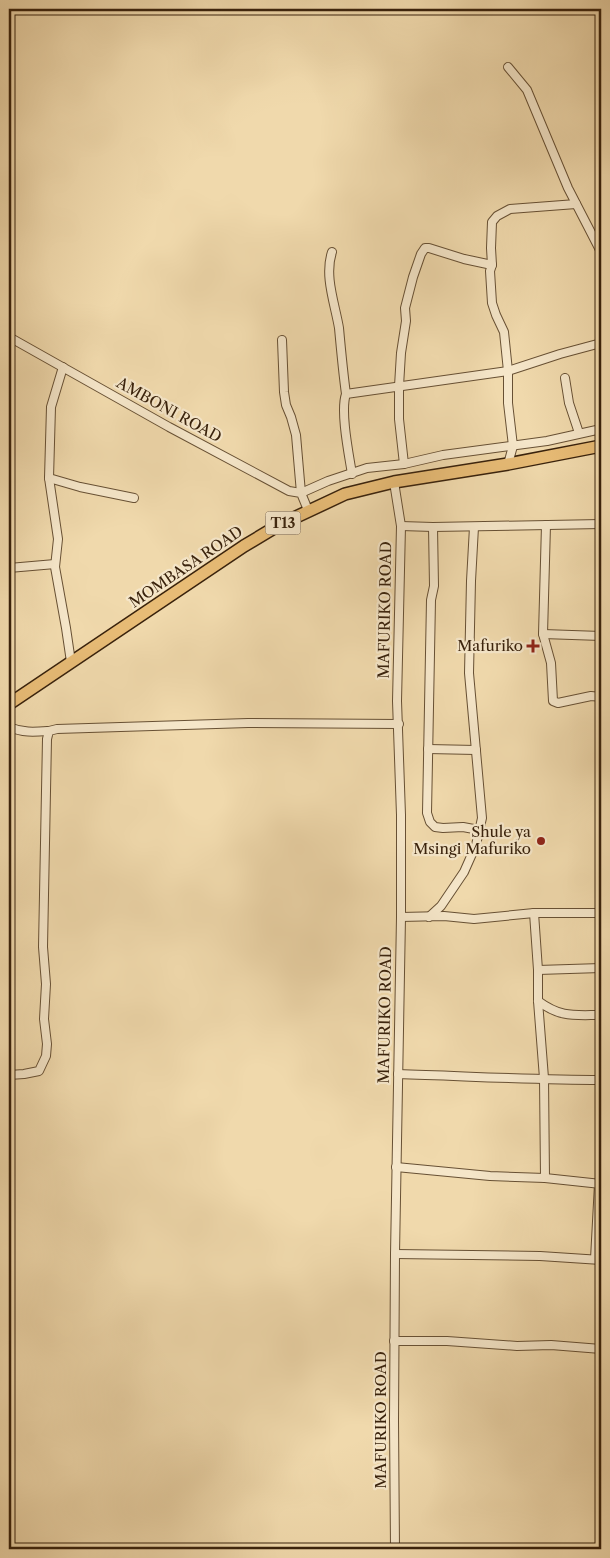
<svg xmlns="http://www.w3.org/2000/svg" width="610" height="1558" font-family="'Libre Caslon Text',serif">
<rect width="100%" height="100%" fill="#f0d9ac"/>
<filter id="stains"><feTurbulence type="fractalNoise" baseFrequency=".004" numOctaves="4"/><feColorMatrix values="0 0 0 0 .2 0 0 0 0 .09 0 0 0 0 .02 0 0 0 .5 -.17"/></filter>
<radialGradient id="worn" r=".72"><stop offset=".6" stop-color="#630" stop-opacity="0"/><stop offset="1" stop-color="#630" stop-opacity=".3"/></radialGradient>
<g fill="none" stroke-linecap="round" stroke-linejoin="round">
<defs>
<g id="minor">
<polyline points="508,67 527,90 568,188 601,252"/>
<path d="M332 252C324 276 335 304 339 328 341 350 343 372 346 394 340 411 349 455 352 474"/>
<polyline points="9,337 169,427 289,491 301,493 308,510"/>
<polyline points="282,340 284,392 286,405 291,417 296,435 301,493 328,481 367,468 404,464 443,455 547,441 601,429"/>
<polyline points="63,367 51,407 49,478 58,539 55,567 66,628 71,662"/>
<polyline points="565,378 569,403 579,433"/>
<polyline points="346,394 508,371 560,354 601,343"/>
<polyline points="404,464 399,419 399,386 401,353 406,321 405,308 413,277 421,254 425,248 429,248 464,259 492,265"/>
<polyline points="508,464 513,446 508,403 508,371 504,332 496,315 492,303 490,271 492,265 491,248 492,222 497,216 510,209 576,204"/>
<polyline points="49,478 80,487 134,498"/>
<polyline points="394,482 401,526 397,701 401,815 401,917 395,1254 394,1420 395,1549"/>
<polyline points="546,525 543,634 551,663 553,701 558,703 591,696 601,697"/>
<polyline points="401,526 433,527 601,524"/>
<polyline points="433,527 434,586 431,600 427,813 430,822 435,827 443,828 463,827 479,830"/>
<polyline points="9,568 55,564"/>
<polyline points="543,634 601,636"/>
<path d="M9 727C23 733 34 732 49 731"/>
<polyline points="428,749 476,750"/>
<polyline points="534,913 538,970 538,1001 544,1078 545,1178"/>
<polyline points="401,917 444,916 474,919 534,913 601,913"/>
<polyline points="429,917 441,906 464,872 476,845 482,818 469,673 471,581 474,527"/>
<polyline points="538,970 601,968"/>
<path d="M538 1001C561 1018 574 1015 601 1015"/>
<path d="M398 1074C465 1076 533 1080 601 1080"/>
<polyline points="9,1075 24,1074 39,1071 46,1056 47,1044 44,1019 46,984 43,947 47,739 49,731 57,729 248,723 399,724"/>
<polyline points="396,1167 490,1176 545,1178 601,1184"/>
<polyline points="395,1254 540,1256 601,1260"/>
<polyline points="595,1259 599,1184"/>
<polyline points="394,1341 447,1341 517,1346 551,1345 601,1349"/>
</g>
<polyline id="highway" points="9,704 244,546 279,525 345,494 394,482 508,464 601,446"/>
</defs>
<use href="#minor" stroke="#675034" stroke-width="10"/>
<use href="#highway" stroke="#39220c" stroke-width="14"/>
<use href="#minor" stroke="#f5e6c9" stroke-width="8"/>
<use href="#highway" stroke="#e8bc76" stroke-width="11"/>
</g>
<g fill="#8f2418" stroke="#f5e6c9" stroke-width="2">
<path d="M530.5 638.5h5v5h5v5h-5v5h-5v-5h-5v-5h5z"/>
<circle cx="541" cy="841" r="5"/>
</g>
<g text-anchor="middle" stroke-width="4.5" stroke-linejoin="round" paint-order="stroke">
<rect fill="#f5e6c9" stroke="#715d45" stroke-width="1" x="265.5" y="511.5" width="35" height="23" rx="4"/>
<g font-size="14" font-weight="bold" fill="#39220c">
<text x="283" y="528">T13</text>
</g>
<g font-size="15" fill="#39220c" stroke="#f5e6c9">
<text transform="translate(169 410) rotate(29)" y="5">AMBONI ROAD</text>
<text transform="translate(186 567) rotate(-34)" y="5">MOMBASA ROAD</text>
<text transform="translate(385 610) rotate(-89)" y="5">MAFURIKO ROAD</text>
<text transform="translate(385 1015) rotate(-89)" y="5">MAFURIKO ROAD</text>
<text transform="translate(381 1420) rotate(-90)" y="5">MAFURIKO ROAD</text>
</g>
<g font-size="15" fill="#39220c" stroke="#f5e6c9" text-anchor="end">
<text x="523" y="651">Mafuriko</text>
<text x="531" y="837">Shule ya<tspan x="531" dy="17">Msingi Mafuriko</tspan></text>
</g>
</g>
<rect width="610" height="1558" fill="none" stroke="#f0d9ac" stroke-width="30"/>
<rect x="10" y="10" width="590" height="1538" fill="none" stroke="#39220c" stroke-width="2.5"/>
<rect x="15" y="15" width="580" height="1528" fill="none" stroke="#39220c"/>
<rect width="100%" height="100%" filter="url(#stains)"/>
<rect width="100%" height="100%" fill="url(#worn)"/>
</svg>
